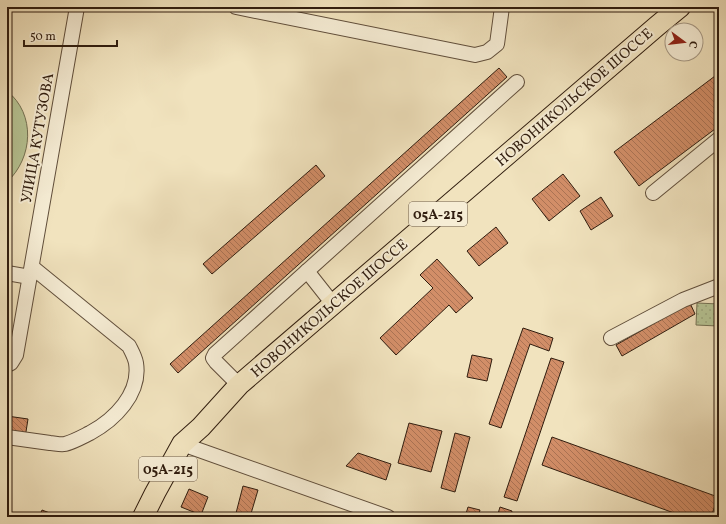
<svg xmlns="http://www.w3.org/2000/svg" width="726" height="524" font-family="Vollkorn,serif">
<defs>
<pattern id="green-dots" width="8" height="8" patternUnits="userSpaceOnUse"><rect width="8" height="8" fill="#b6c494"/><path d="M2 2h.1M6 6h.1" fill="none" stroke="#9da87e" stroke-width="1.8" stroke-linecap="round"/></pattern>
<pattern id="building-back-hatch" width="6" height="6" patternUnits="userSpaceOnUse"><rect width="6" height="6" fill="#d28e68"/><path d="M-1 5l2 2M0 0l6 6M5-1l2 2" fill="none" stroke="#ab7354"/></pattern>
</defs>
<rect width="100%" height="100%" fill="#f1e3be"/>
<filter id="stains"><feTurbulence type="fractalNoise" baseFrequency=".005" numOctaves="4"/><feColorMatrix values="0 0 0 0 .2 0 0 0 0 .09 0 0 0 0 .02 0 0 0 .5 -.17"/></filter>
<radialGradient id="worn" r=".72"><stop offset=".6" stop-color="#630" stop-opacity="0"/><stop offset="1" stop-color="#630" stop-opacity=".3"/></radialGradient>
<polygon fill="url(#green-dots)" stroke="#737052" points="697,303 719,304 718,326 696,325"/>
<path fill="#b6c494" stroke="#737052" d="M7 91C36 114 33 158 7 182Z"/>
<g fill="url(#building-back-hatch)" stroke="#301d0f">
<polygon points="499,68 507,77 178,373 170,364"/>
<polygon points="719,73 719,126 639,186 614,152"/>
<polygon points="316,165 325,176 212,274 203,264"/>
<polygon points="563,174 580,196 549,221 532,199"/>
<polygon points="601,197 613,216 591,230 580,211"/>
<polygon points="496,227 508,243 479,266 467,251"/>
<polygon points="437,259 473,298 456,313 449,305 396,355 380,338 433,288 420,275"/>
<polygon points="690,303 695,314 622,356 616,345"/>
<polygon points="523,328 553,338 549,351 530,344 501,428 489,424"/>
<polygon points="472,355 492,359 487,381 467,377"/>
<polygon points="551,358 564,362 517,501 504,497"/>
<polygon points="7,416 28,419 25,438 7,435"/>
<polygon points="409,423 442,431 431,472 398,463"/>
<polygon points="455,433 470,437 455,492 441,488"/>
<polygon points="552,437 718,497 711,517 685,517 542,465"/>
<polygon points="358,453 391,464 386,480 346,466"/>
<polygon points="243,486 258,490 250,517 235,517"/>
<polygon points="189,489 208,497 201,515 181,507"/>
<polygon points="468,507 480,510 478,517 465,517"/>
<polygon points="500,507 512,511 511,517 497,517"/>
<polygon points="42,510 60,517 39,517"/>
</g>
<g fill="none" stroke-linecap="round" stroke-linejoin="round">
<defs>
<g id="minor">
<polyline points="236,7 475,55 487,52 497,44 502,7"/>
<polyline points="653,193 719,139"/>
<polyline points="307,271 333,304"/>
<polyline points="7,273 30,277"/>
<polyline points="611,338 683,300 719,286"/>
<polyline points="7,365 11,363 16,355 77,7"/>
<polyline points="239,385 216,362 213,358 215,354 517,82"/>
<path d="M7 437C21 439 35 441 50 443 54 443 60 445 65 444 73 442 82 437 90 433 114 420 141 394 136 363 135 357 132 352 129 346L32 267"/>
<polyline points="182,444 388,517"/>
</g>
<polyline id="highway" points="143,517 155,493 182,444 201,427 239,385 657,26 680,7"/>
</defs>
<use href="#minor" stroke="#604e3b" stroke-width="16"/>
<use href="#highway" stroke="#301d0f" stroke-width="22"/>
<use href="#minor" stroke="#f6edd5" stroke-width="14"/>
<use href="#highway" stroke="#f1e3be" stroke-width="20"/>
</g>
<g text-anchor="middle" stroke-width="4" stroke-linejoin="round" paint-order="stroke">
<g fill="#f6edd5" stroke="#6b5b4a" stroke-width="1">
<rect x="409" y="202" width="58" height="24" rx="3"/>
<rect x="139" y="457" width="58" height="24" rx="3"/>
</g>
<g font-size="14" font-weight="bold" fill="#301d0f">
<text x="438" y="219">05А-215</text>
<text x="168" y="474">05А-215</text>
</g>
<g font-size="15" fill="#301d0f" stroke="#f6edd5">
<text transform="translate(574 97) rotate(-41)" y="5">НОВОНИКОЛЬСКОЕ ШОССЕ</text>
<text transform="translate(37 138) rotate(-80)" y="5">УЛИЦА КУТУЗОВА</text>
<text transform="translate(329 308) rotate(-41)" y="5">НОВОНИКОЛЬСКОЕ ШОССЕ</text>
</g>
</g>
<rect width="726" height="524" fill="none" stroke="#f1e3be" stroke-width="24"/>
<rect x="8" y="8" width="710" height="508" fill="none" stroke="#301d0f" stroke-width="2"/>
<rect x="12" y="12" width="702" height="500" fill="none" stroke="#301d0f"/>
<g transform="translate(684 42) rotate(105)"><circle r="19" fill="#f6edd5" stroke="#a79a86"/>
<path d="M0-3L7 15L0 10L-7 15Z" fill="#8f2418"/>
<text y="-6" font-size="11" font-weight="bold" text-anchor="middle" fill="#301d0f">С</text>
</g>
<path d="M24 40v6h93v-6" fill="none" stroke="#301d0f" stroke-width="2"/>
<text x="30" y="40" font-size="12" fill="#301d0f" stroke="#f6edd5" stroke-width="3" paint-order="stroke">50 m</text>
<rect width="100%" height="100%" filter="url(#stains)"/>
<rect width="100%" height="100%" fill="url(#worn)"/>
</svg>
